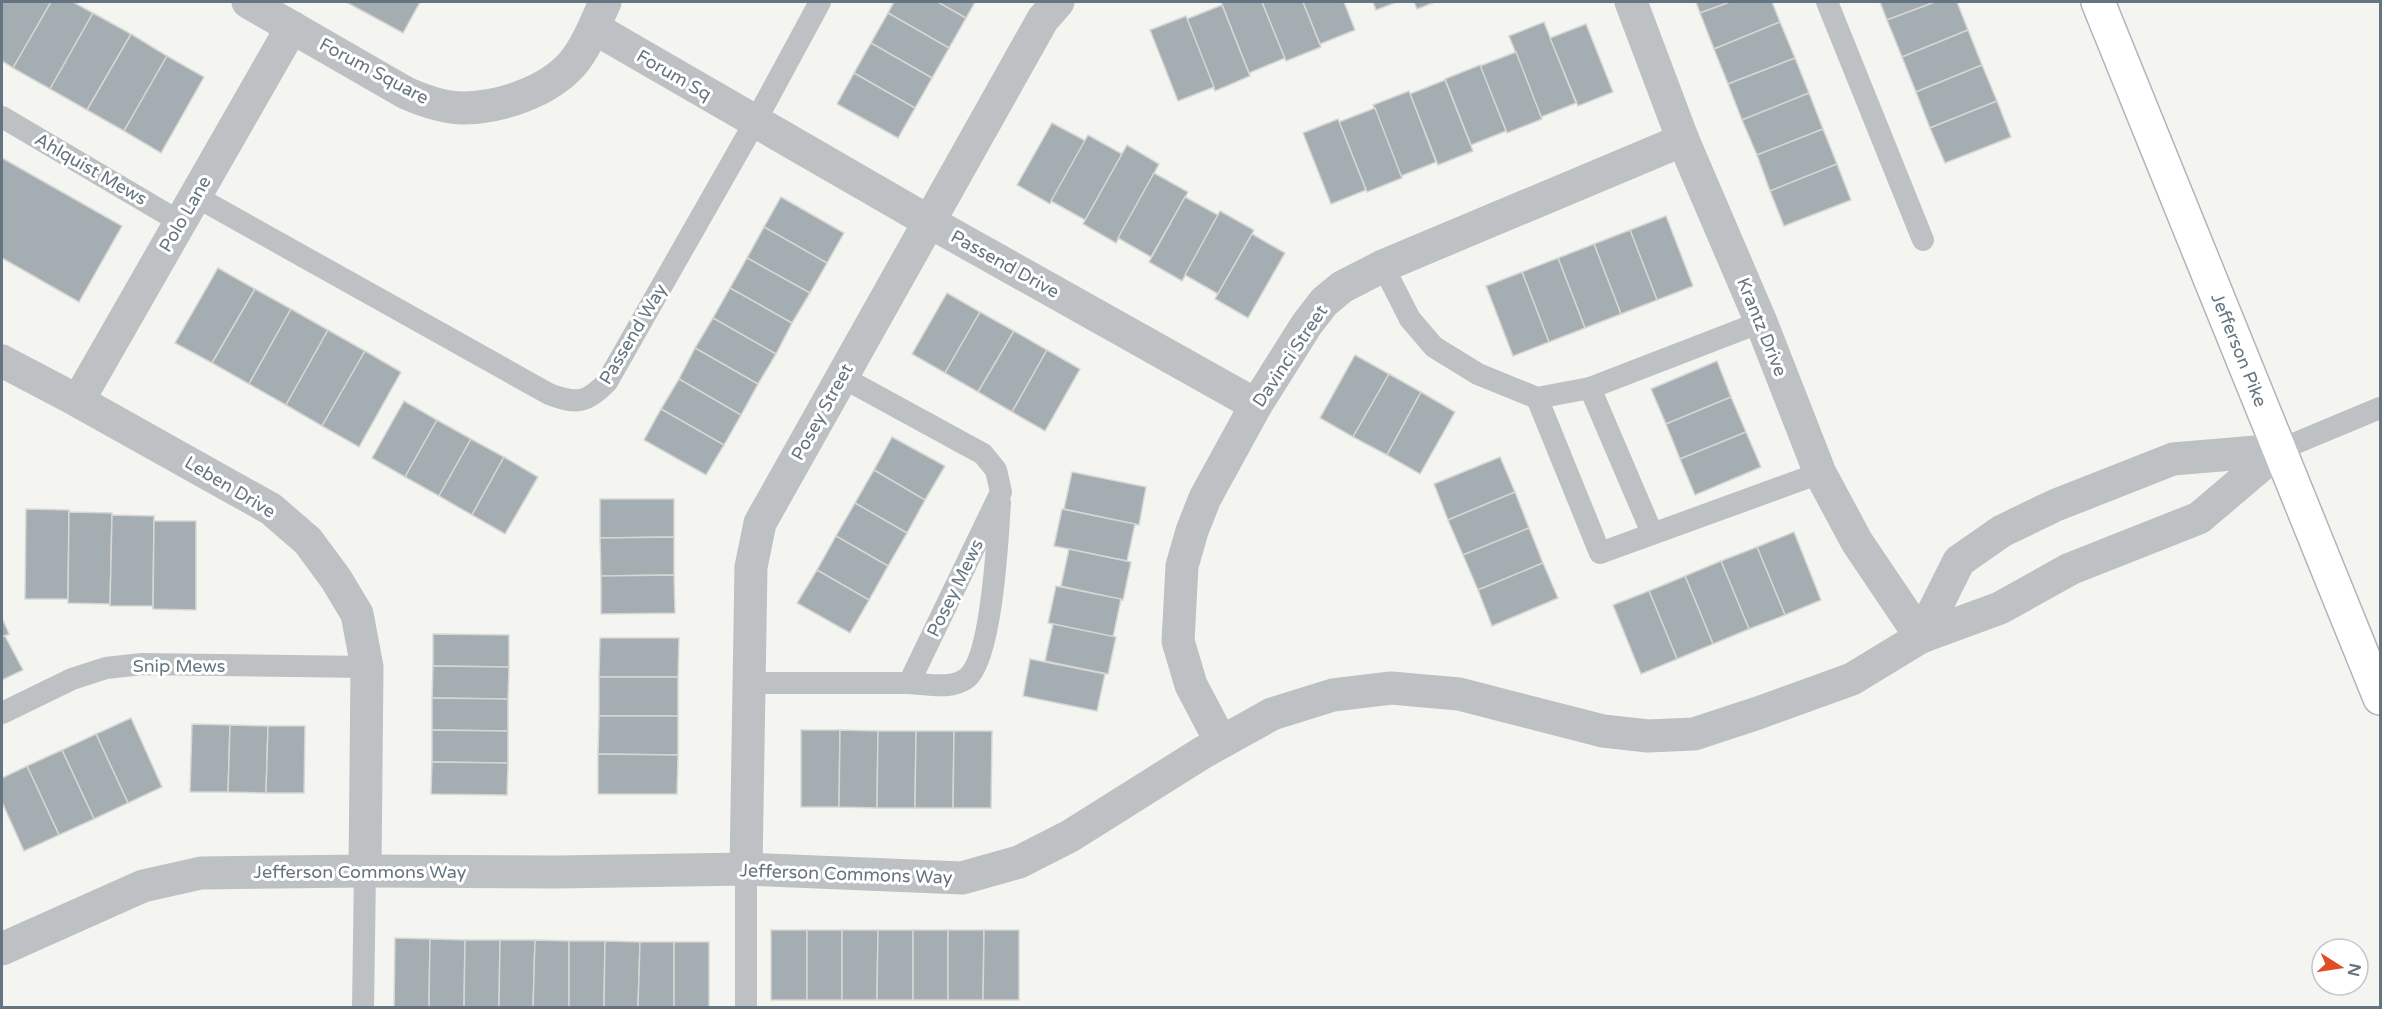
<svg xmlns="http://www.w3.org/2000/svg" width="2382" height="1009" font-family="'Varela Round',sans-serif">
<rect width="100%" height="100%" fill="#f4f4f0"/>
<g fill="#a4adb2" stroke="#d6d6d3" stroke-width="1.5">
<polygon points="2,2 51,2 13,68 2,61"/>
<polygon points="51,2 73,2 93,13 50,89 13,68"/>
<polygon points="346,2 420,2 403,33"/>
<polygon points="894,2 938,2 966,18 949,48 888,13"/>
<polygon points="938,2 975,2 966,18"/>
<polygon points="1221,2 1262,2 1285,58 1249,73"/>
<polygon points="1262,2 1303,2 1321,47 1286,61"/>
<polygon points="1303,2 1344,2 1355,30 1320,44"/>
<polygon points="1373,2 1397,2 1376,10"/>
<polygon points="1414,2 1435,2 1417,9"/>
<polygon points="1696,2 1730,2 1700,13"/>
<polygon points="1730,2 1772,2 1780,22 1714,49 1700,13"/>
<polygon points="1880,2 1935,2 1887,20"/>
<polygon points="1935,2 1957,2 1968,30 1902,57 1887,20"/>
<polygon points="1222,5 1250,76 1215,91 1187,19"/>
<polygon points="93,13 131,34 87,110 50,89"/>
<polygon points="888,13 949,48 932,78 871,43"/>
<polygon points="1186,16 1214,87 1178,101 1150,30"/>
<polygon points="1544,22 1576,103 1541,117 1509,36"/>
<polygon points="1780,22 1795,58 1728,84 1714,49"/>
<polygon points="1586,24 1613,92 1578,106 1550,38"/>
<polygon points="1968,30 1982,65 1916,92 1902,57"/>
<polygon points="131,34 167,56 124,131 87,110"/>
<polygon points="871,43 932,78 915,108 854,73"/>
<polygon points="1516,52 1542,119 1507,133 1480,66"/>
<polygon points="167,56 204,77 161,153 124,131"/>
<polygon points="1795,58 1809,93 1742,120 1728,84"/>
<polygon points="1480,65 1506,131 1471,145 1445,79"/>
<polygon points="1982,65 1997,101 1930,128 1916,92"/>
<polygon points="854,73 915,108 898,138 837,104"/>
<polygon points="1445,80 1473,151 1438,165 1410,94"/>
<polygon points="1409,91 1436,162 1401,176 1373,105"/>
<polygon points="1809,93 1823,129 1757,155 1742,120"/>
<polygon points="1997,101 2011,137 1945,163 1930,128"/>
<polygon points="1375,108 1402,178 1367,192 1339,122"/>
<polygon points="1338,119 1366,190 1331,204 1303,133"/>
<polygon points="1052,123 1086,141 1050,204 1017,185"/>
<polygon points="1823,129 1837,164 1770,191 1757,155"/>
<polygon points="1088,135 1122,154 1085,220 1051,201"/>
<polygon points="1127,145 1159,164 1116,243 1083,224"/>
<polygon points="2,158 122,226 79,302 2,258"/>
<polygon points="1837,164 1851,200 1784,226 1770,191"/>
<polygon points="1154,173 1188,192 1151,257 1118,238"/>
<polygon points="781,197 844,233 827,263 764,227"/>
<polygon points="1185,197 1218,215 1182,281 1149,262"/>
<polygon points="1220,211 1254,230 1218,294 1185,275"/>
<polygon points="1666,216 1693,286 1657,300 1630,230"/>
<polygon points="764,227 827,263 810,293 747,258"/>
<polygon points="1630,230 1657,300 1621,314 1594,244"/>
<polygon points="1252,234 1285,253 1248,318 1215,299"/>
<polygon points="1594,244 1621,314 1585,328 1558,258"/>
<polygon points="747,258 810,293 792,323 730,288"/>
<polygon points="1558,258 1585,328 1549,342 1522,272"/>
<polygon points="218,268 255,289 212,363 175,343"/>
<polygon points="1522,272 1549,342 1513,356 1486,286"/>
<polygon points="730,288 792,323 776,354 713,318"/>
<polygon points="255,289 291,309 249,384 212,363"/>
<polygon points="947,293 980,312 945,373 912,354"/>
<polygon points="291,309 328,330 286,405 249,384"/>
<polygon points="980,312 1014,331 978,392 945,373"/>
<polygon points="713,318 776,354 758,384 695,348"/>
<polygon points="328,330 365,351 322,426 286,405"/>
<polygon points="1014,331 1047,350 1012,412 978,392"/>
<polygon points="695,348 758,384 741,415 679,379"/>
<polygon points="1047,350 1080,369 1045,431 1012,412"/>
<polygon points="365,351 401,372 359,447 322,426"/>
<polygon points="1355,355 1389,374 1353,437 1320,418"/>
<polygon points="1717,361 1731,397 1666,424 1651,389"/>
<polygon points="1389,374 1421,392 1387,455 1353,437"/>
<polygon points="679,379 741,415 724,445 661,409"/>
<polygon points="1421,392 1455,412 1420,474 1387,455"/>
<polygon points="1731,397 1746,432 1680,459 1666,424"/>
<polygon points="404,401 437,420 405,477 372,458"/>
<polygon points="661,409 724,445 706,475 644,440"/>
<polygon points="437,420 471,439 439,496 405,477"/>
<polygon points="1746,432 1761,467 1695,495 1680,459"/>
<polygon points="892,437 945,466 925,500 874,470"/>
<polygon points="471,439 504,457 472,515 439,496"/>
<polygon points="504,457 538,477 505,534 472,515"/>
<polygon points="1500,457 1515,492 1448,520 1434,484"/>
<polygon points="874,470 925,500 907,533 855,503"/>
<polygon points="1072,472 1146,487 1139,525 1064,509"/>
<polygon points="1515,492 1529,528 1463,555 1448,520"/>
<polygon points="600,499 674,499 674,537 600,538"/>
<polygon points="855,503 907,533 888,566 836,536"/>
<polygon points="26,509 69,510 68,599 25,599"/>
<polygon points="1062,509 1135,524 1127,561 1054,546"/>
<polygon points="69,512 112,513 110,604 68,603"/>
<polygon points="112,515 154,516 153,606 110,606"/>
<polygon points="154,521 196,521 196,610 153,609"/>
<polygon points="1529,528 1543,563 1478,590 1463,555"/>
<polygon points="1794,532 1821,600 1785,615 1757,547"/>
<polygon points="836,536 888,566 869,600 817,570"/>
<polygon points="674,537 674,575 601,576 600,538"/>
<polygon points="1757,547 1785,615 1749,629 1721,561"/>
<polygon points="1069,549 1131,562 1123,600 1061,586"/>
<polygon points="1721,561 1749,629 1713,644 1685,576"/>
<polygon points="1543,563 1558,598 1492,626 1478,590"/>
<polygon points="817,570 869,600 850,633 797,603"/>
<polygon points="674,575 675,613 601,614 601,576"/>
<polygon points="1685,576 1713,644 1677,659 1649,591"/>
<polygon points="1056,586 1121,599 1113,637 1048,623"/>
<polygon points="1649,591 1677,659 1641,674 1613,605"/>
<polygon points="2,618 9,634 2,637"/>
<polygon points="1053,624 1116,637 1108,674 1045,661"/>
<polygon points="433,634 509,635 509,667 433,666"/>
<polygon points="5,636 23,670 2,680 2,637"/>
<polygon points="600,638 679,638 678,677 599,677"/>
<polygon points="1030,659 1105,674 1097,711 1023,696"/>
<polygon points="433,666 509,667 508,699 432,698"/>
<rect x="599" y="677" width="79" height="39"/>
<polygon points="432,698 508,699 508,731 432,730"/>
<polygon points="599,716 678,716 678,755 598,754"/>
<polygon points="131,718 162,787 128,803 96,734"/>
<polygon points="192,724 230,725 228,792 190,792"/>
<polygon points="230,725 268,726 266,793 228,792"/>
<polygon points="268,726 305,726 304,793 266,793"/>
<polygon points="432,730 508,731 508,763 432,762"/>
<polygon points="801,730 840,730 839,807 801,807"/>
<polygon points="840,730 878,731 877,808 839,807"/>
<polygon points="878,731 916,731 915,808 877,808"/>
<polygon points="916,731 954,731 953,808 915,808"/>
<polygon points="954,731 992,731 991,808 953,808"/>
<polygon points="96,734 128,803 94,819 62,750"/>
<polygon points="62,750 94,819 59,835 27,766"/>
<polygon points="598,754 678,755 677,794 598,794"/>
<polygon points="432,762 508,763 507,795 431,794"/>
<polygon points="27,766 59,835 24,851 2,802 2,778"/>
<rect x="771" y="930" width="36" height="70"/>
<rect x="807" y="930" width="35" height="70"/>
<polygon points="842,930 878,930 877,1000 842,1000"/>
<polygon points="878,930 913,930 913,1000 877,1000"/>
<rect x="913" y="930" width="35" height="70"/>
<polygon points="948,930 984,930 983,1000 948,1000"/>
<polygon points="984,930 1019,930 1019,1000 983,1000"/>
<polygon points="395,938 430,939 429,1008 394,1008"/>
<polygon points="430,939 465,940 464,1008 429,1008"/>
<polygon points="465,940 500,940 499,1008 464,1008"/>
<polygon points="500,940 535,940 533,1008 499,1008"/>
<polygon points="535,940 569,941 569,1008 533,1008"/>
<polygon points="569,941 605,941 604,1008 569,1008"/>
<polygon points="605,941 640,942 638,1008 604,1008"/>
<polygon points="640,942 674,942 674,1008 638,1008"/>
<rect x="674" y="942" width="35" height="66"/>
</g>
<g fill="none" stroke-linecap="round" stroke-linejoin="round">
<defs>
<polyline id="secondary" points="2098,2 2380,698"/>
</defs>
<use href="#secondary" stroke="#afb5b9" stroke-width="36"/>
<g stroke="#bdc1c4" stroke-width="22">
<polyline points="1827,2 1923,240"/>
<polyline points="2,117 180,222"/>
<path d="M195 196 549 394C576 404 586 404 607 382L755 122 820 2"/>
<polyline points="1383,266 1410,319 1434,347 1478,374 1537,398 1590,388 1761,322"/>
<polyline points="1590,388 1652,533"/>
<polyline points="1537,398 1600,553 1820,473"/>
<polyline points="2279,450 2380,408"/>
<polyline points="749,683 909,683 1001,492 996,470 983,454 842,377"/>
<path d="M909 683C928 684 951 690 967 678 992 658 998 535 1000 502"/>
<polyline points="2,713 72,679 106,668 142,664 367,667"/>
<polyline points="363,1008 365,871"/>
<polyline points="746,1008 746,869"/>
</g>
<g stroke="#bdc1c4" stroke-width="33">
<path d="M248 2 406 93C424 101 444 108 464 108 501 107 548 92 573 63 587 46 596 22 605 2"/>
<polyline points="1631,2 1683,140 1761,322 1820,473 1857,542 1921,637"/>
<polyline points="594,28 928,221 1256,405"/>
<polyline points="2,361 78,401 271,509 308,541 336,579 357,614 367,667 365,871"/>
<polyline points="78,401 292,27"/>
<polyline points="1221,742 1191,685 1178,641 1182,566 1192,531 1205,498 1256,405 1307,324 1324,302 1342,287 1383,266 1683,140"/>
<polyline points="746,869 751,567 760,523 1043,19 1058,2"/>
</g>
<g stroke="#bdc1c4" stroke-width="33">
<polyline points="1921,637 1959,561 2002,531 2056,505 2173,459 2279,450"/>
<polyline points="2,949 143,886 201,873 365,871 557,872 746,869 962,878 1019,862 1070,836 1202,753 1272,714 1333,695 1391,688 1459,694 1603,731 1648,736 1694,734 1758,713 1852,679 1921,637 2000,608 2070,569 2199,518 2279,450"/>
</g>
<use href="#secondary" stroke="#fff" stroke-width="33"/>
</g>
<g text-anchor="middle" stroke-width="6" stroke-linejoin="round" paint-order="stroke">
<g font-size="18" fill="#647581" stroke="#fff">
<text transform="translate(374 71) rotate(28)" y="6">Forum Square</text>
<text transform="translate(674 75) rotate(30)" y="6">Forum Sq</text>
<text transform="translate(91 169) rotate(30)" y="6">Ahlquist Mews</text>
<text transform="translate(185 214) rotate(-60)" y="6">Polo Lane</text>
<text transform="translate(1005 264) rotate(29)" y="6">Passend Drive</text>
<text transform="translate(1762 327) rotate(68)" y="6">Krantz Drive</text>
<text transform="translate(633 334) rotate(-59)" y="6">Passend Way</text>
<text transform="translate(2239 350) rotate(68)" y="6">Jefferson Pike</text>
<text transform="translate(1290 356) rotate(-56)" y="6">Davinci Street</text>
<text transform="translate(822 412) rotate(-61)" y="6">Posey Street</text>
<text transform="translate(230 487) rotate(31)" y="6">Leben Drive</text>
<text transform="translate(955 588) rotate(-64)" y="6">Posey Mews</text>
<text x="179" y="672">Snip Mews</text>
<text x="360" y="878">Jefferson Commons Way</text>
<text transform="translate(846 874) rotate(2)" y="6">Jefferson Commons Way</text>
</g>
</g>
<rect width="2382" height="1009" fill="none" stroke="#647581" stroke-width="6"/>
<g transform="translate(2340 967) rotate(102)"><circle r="28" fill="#ffffff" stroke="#c1c8cd" stroke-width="1.5"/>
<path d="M0-4.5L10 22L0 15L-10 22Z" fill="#e04e25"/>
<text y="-9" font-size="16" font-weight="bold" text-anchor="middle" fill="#647581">N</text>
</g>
</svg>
